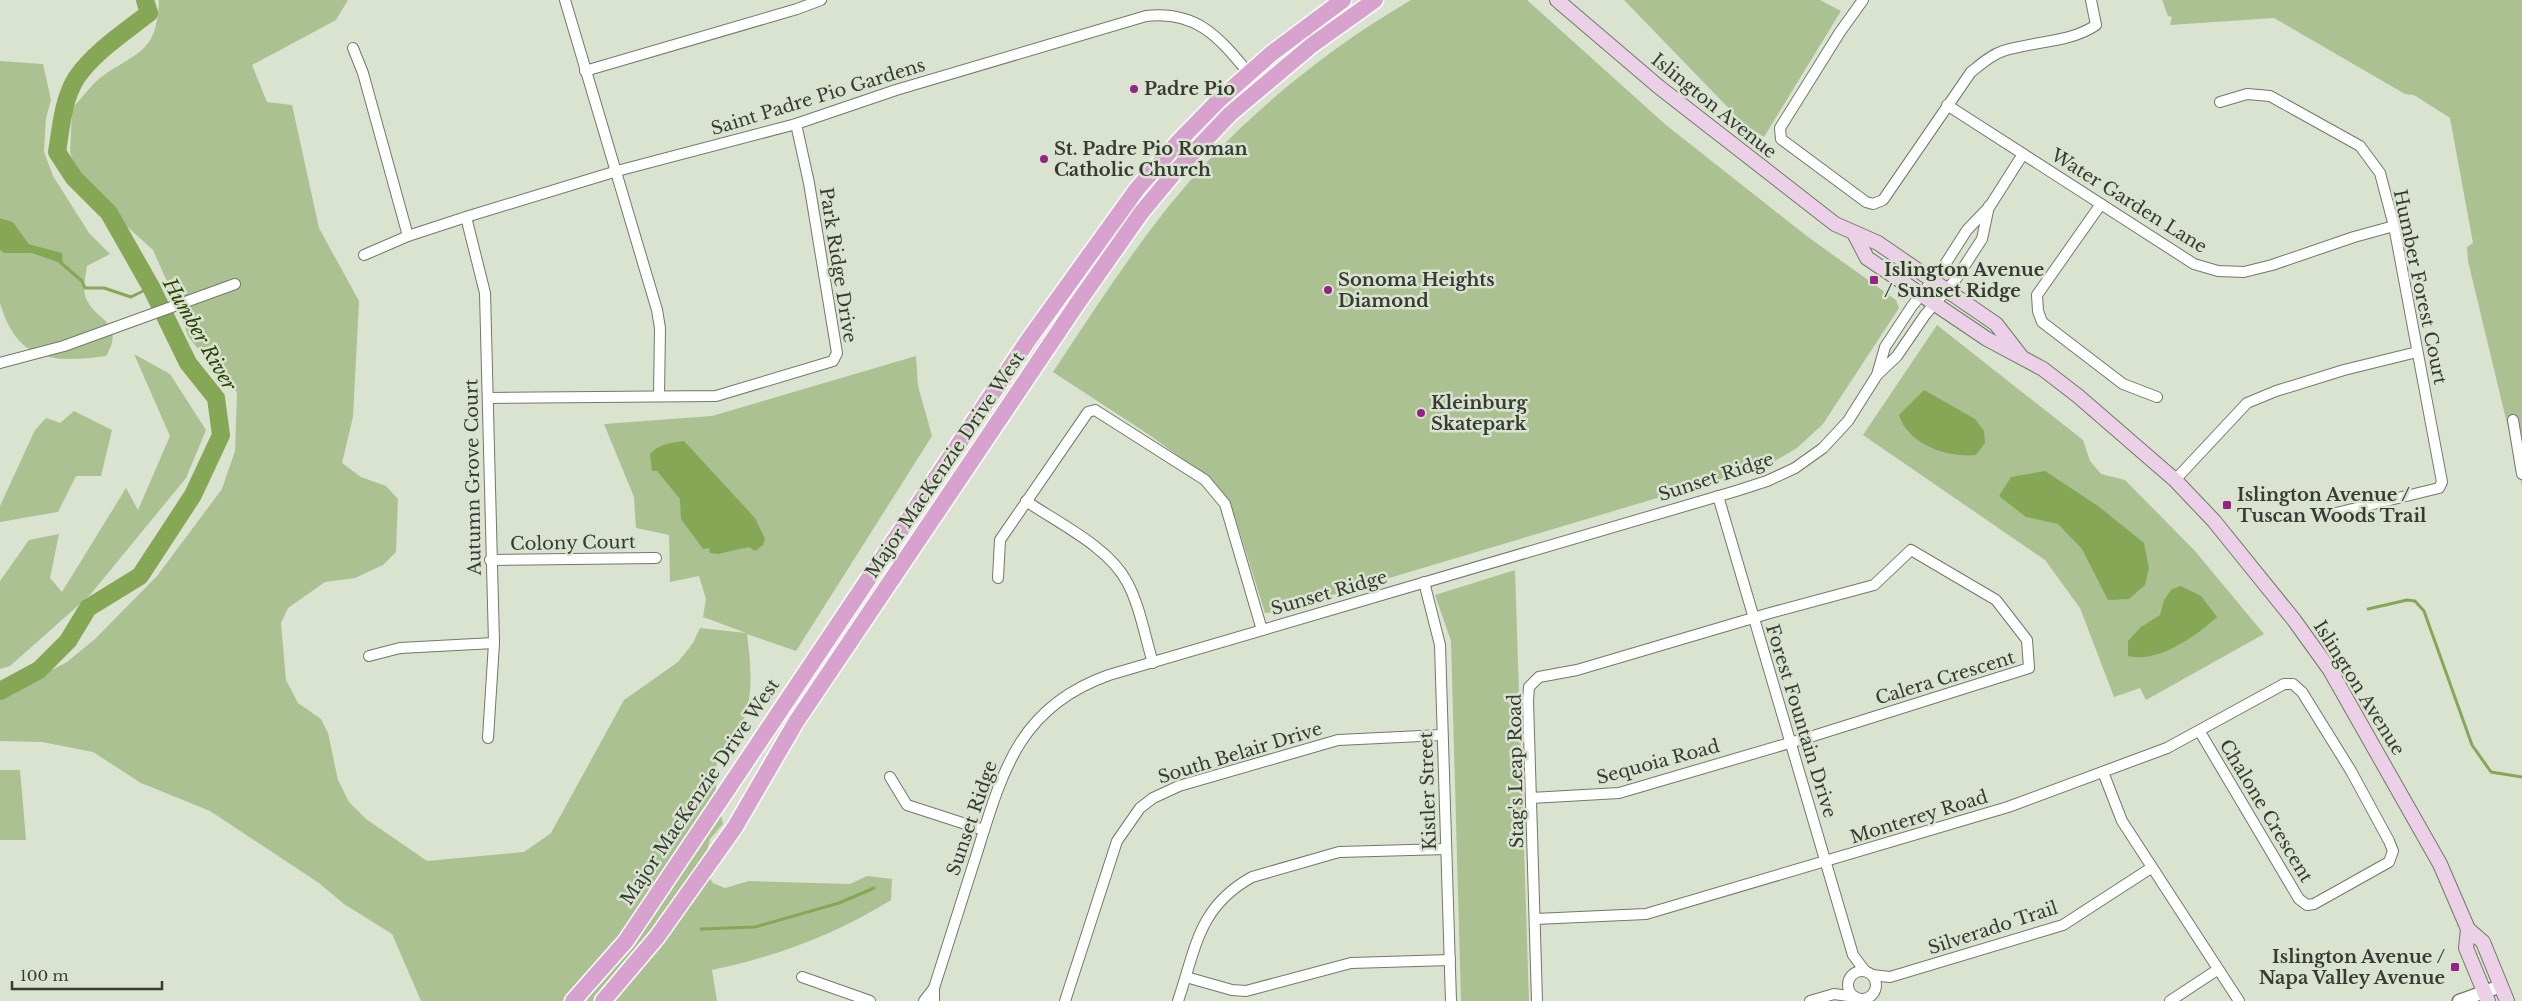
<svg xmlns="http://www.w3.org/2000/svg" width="2522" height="1001" font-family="'Libre Baskerville',serif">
<rect width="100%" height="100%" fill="#dae3d0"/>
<g fill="#abc191">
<path d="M159 0H348L336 20 252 65 267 102 292 105 319 228 359 301 353 417 342 463 361 477 386 486 398 499 396 552 383 565 355 578 325 582 288 608 281 623 286 680 298 703 321 719 328 733 338 780 349 802 366 819 427 861 524 852 551 833 624 700 678 662 693 643 700 628 746 633 703 617 706 599 699 576 670 582 669 535 636 528 634 497 604 424 712 416 916 356 918 386 932 436 796 651 747 634C751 665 755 704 738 732 730 745 722 745 717 763 712 783 719 805 723 824L710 839 704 863 705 871 713 883 725 888 749 881 850 884 867 876 892 879 891 900C837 934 775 957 712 970L717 1001H421L392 934 344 904 319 883 210 811 141 783 93 752 42 742 0 741V697L67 662 95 639 157 576 222 489 235 451 237 393 226 371 208 362 188 336 177 304 153 250 100 202 76 171 70 152 72 111 75 105C84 96 93 82 104 75 141 50 157 51 159 0Z"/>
<path d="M1411 0H1527L1666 125 1808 237 1896 300 1899 308 1823 424 1797 448 1768 465 1275 612 1265 613 1236 520 1226 498 1216 484 1151 436 1053 372C1101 300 1148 225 1207 162 1267 98 1336 44 1411 0Z"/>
<polygon points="1624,0 1820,0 1841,11 1764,137 1744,124"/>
<polygon points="2162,0 2522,0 2522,486 2468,261 2467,247 2473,243 2450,118 2414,95 2405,94 2274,18 2170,25 2172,17 2168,16"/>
<path d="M0 61 43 64 51 100 46 118 44 152 53 176 89 233 110 254 87 266C86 273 84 282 84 289 86 321 129 317 106 356 53 363 17 362 0 303 0 288 0 266 0 250L4 253H31L63 264 61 253 29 244 13 222 0 218Z"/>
<polygon points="1937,325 2083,440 2090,461 2101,474 2125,480 2195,551 2264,634 2146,700 2140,688 2114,697 2080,608 2045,560 1863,435"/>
<polygon points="134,354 170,374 206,430 186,478 90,595 10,666 0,669 0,581 29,540 59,534 50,578 62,592 126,488 138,510 170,436"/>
<polygon points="74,411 112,430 101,476 76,476 58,512 0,522 0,506 35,430 46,418 60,423"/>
<polygon points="1515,570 1529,1001 1461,1001 1451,641 1435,595"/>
<polygon points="0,770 20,770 26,840 0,840"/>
</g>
<g fill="#85a756">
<polygon points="0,218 13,222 29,244 62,253 63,264 31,253 4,253 0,250"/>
<path d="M1924 390 1975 419 1984 431 1985 443 1976 455C1948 458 1908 445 1899 415Z"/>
<path d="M684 441 755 518 765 539 763 545 755 551 749 547 718 554 710 553 709 548 703 549 681 519 680 499 657 471H652L650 454C659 444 670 443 684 441Z"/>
<polygon points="2045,471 2098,506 2144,543 2149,568 2145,585 2129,599 2108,600 2082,549 2058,524 2026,517 1999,496 2011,477"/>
<path d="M2181 586 2201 596 2217 617C2195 637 2158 663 2128 656V641L2141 627 2160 615 2164 600 2172 589Z"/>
</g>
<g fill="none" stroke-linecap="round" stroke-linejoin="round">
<g stroke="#85a756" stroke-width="3">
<polyline points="60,262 82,281 85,288 104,288 131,297 151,287"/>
<polyline points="2368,609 2407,600 2415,601 2424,611 2472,745 2491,772 2522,777"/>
<polyline points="701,929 755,927 839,903 874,888"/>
</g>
<path stroke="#85a756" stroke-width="18" d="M0 691 39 670 68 641 88 608 140 576 193 495 221 435 216 398 188 363 151 287 109 213 74 178 57 152C61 128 63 98 77 77 94 52 125 32 149 13L145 0"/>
<defs>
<g id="minor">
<polyline points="565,0 657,310 660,328 659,396"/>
<path d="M1863 0 1840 32 1780 128 1781 139 1866 202 1873 204 1883 200 1971 72C1981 64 1991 55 2003 51 2034 41 2070 43 2096 25L2091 0"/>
<polyline points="353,48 363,73 408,236"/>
<polyline points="585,71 797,9 821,0"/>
<polyline points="2220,102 2247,94 2270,96 2360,146 2380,173 2394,226 2442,482 2439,488 2336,513"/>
<polyline points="1947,105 2194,264 2218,271 2244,272 2272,265 2354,237 2394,226"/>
<polyline points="2101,204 2037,295 2038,311 2042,322 2123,384 2157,397"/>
<polyline points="466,217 485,293 494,643 488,738"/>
<path d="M364 255 408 236 466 217 617 171 796 124 896 90 1146 16C1206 9 1226 49 1261 87"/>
<polyline points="0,363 64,346 235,284"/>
<polyline points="1877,375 1897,356 1925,315 1956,279 1982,239 1989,206"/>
<polyline points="488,398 716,396 833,361 837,353 809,183 796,124"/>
<polyline points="2513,420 2522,474"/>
<polyline points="2175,480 2247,403 2276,391 2344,370 2417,352"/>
<polyline points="1718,496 1853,955 1865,971"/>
<path d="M1026 501C1058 523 1109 547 1127 582 1140 606 1145 637 1153 663"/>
<polyline points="490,560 656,558"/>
<polyline points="998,578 1000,540 1088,412 1095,410 1205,480 1225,504 1262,630"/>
<polyline points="1424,582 1440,645 1451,1001"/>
<polyline points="369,656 400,648 494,643"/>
<polyline points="2103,772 2122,821 2239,1001"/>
<polyline points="890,777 907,805 984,830"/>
<polyline points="1531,798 1619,793 1810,737 2029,668 2027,640 1996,600 1911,550 1874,585 1770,613 1577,670 1539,677 1529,687 1528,701 1537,1001"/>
<polyline points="1535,919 1646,914 2008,807 2167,748 2284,684 2293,684 2302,692 2351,771 2389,841 2393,851 2389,862 2314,904 2307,905 2299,899 2200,732"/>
<circle cx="1862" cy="985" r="14"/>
<polyline points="1872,975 1890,977 2063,925 2151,868"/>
<polyline points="802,977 870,1001"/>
<polyline points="1186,977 1232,990 1246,991 1351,963 1450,960"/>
<polyline points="924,1001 934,988"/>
<path d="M934 1001V988C948 944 962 900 976 856 1002 773 1018 707 1109 675L1736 491 1767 481 1795 468 1823 448 1848 421 1877 375 1885 347 1912 306 1942 269 1967 230 1990 206 2023 154"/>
<polyline points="1065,1001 1117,841 1140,808 1153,798 1179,786 1338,740 1442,735"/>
<path d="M1178 1001C1196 948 1198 907 1252 877L1339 852 1446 849"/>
<polyline points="1810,1001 1834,994 1855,997"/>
<polyline points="2170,1001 2217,970"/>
</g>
<polyline id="tertiary" points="2459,1001 2501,986"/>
<g id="secondary">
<polyline points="1557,0 1659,87 1835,224 1878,243 1996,324 2020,355"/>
<polyline points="1854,233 1867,258 1987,339 2043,369 2078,396 2175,480 2214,521 2294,620 2330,670 2440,864 2468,929 2483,942 2507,1001"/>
<polyline points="2468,929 2466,948 2488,1001"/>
</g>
<g id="primary">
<polyline points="573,1001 626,941 1029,339 1137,189 1179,141 1219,100 1272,53 1343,0"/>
<polyline points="603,1001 657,937 735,827 796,722 1077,304 1141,213 1175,172 1230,114 1312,45 1375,0"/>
</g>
</defs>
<use href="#minor" stroke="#717968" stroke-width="12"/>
<use href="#tertiary" stroke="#717968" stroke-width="15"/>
<use href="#secondary" stroke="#717968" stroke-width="16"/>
<use href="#primary" stroke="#fff" stroke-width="19"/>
<use href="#minor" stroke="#fff" stroke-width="10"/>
<use href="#tertiary" stroke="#fff" stroke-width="12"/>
<use href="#secondary" stroke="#ecd0e7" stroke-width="14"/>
<use href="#primary" stroke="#d8a2cf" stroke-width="16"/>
</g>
<g fill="#932485" stroke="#dae3d0" stroke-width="2">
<circle cx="1134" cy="89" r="5"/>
<circle cx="1044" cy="159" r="5"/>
<rect x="1869" y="275" width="10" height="10" rx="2.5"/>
<circle cx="1328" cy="290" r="5"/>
<circle cx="1421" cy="413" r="5"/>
<rect x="2222" y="500" width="10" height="10" rx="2.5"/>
<rect x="2450" y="962" width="10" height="10" rx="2.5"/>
</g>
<g text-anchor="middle" stroke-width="5" stroke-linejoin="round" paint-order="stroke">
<g font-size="18" font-weight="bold" fill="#373b34" stroke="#dae3d0" text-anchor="start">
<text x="1144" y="95">Padre Pio</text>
<text x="1054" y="155">St. Padre Pio Roman<tspan x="1054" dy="21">Catholic Church</tspan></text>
<text x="1884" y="276">Islington Avenue<tspan x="1884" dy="21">/ Sunset Ridge</tspan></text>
<text x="1338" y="286">Sonoma Heights<tspan x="1338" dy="21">Diamond</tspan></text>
<text x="1431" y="409">Kleinburg<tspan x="1431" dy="21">Skatepark</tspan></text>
<text x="2237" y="501">Islington Avenue /<tspan x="2237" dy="21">Tuscan Woods Trail</tspan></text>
<text x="2445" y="963" text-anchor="end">Islington Avenue /<tspan x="2445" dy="21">Napa Valley Avenue</tspan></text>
</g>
<g font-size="18" fill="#373b34" stroke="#dae3d0">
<text transform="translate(818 97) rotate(-17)" y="6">Saint Padre Pio Gardens</text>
<text transform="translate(1714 106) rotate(39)" y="6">Islington Avenue</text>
<text transform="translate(2129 201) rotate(32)" y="6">Water Garden Lane</text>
<text transform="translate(838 265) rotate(81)" y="6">Park Ridge Drive</text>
<text transform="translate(2420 287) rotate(78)" y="6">Humber Forest Court</text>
<text transform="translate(945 465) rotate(-56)" y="6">Major MacKenzie Drive West</text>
<text transform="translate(473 477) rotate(-91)" y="6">Autumn Grove Court</text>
<text transform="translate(1716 477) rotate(-18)" y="6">Sunset Ridge</text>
<text transform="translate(573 543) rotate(-1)" y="6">Colony Court</text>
<text transform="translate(1329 593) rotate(-16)" y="6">Sunset Ridge</text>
<text transform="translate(1945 678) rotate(-17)" y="6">Calera Crescent</text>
<text transform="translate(2359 688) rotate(58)" y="6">Islington Avenue</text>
<text transform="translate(1801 721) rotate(73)" y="6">Forest Fountain Drive</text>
<text transform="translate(1240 753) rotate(-17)" y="6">South Belair Drive</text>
<text transform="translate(1658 762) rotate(-15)" y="6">Sequoia Road</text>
<text transform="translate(1516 771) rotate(-91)" y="6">Stag's Leap Road</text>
<text transform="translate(1428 791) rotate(-92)" y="6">Kistler Street</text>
<text transform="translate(700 792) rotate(-56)" y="6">Major MacKenzie Drive West</text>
<text transform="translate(2266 811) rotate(59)" y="6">Chalone Crescent</text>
<text transform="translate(1919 817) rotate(-17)" y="6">Monterey Road</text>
<text transform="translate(972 818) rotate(-71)" y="6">Sunset Ridge</text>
<text transform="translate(1993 928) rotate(-18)" y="6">Silverado Trail</text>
</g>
<g font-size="19" font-style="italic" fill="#2b4102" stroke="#dae3d0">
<text transform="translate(200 334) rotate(60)" y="7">Humber River</text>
</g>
</g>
<path d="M12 981v8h150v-8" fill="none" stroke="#373b34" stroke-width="2.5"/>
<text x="20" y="981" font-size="15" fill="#373b34" stroke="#dae3d0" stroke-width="4" paint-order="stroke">100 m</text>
</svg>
